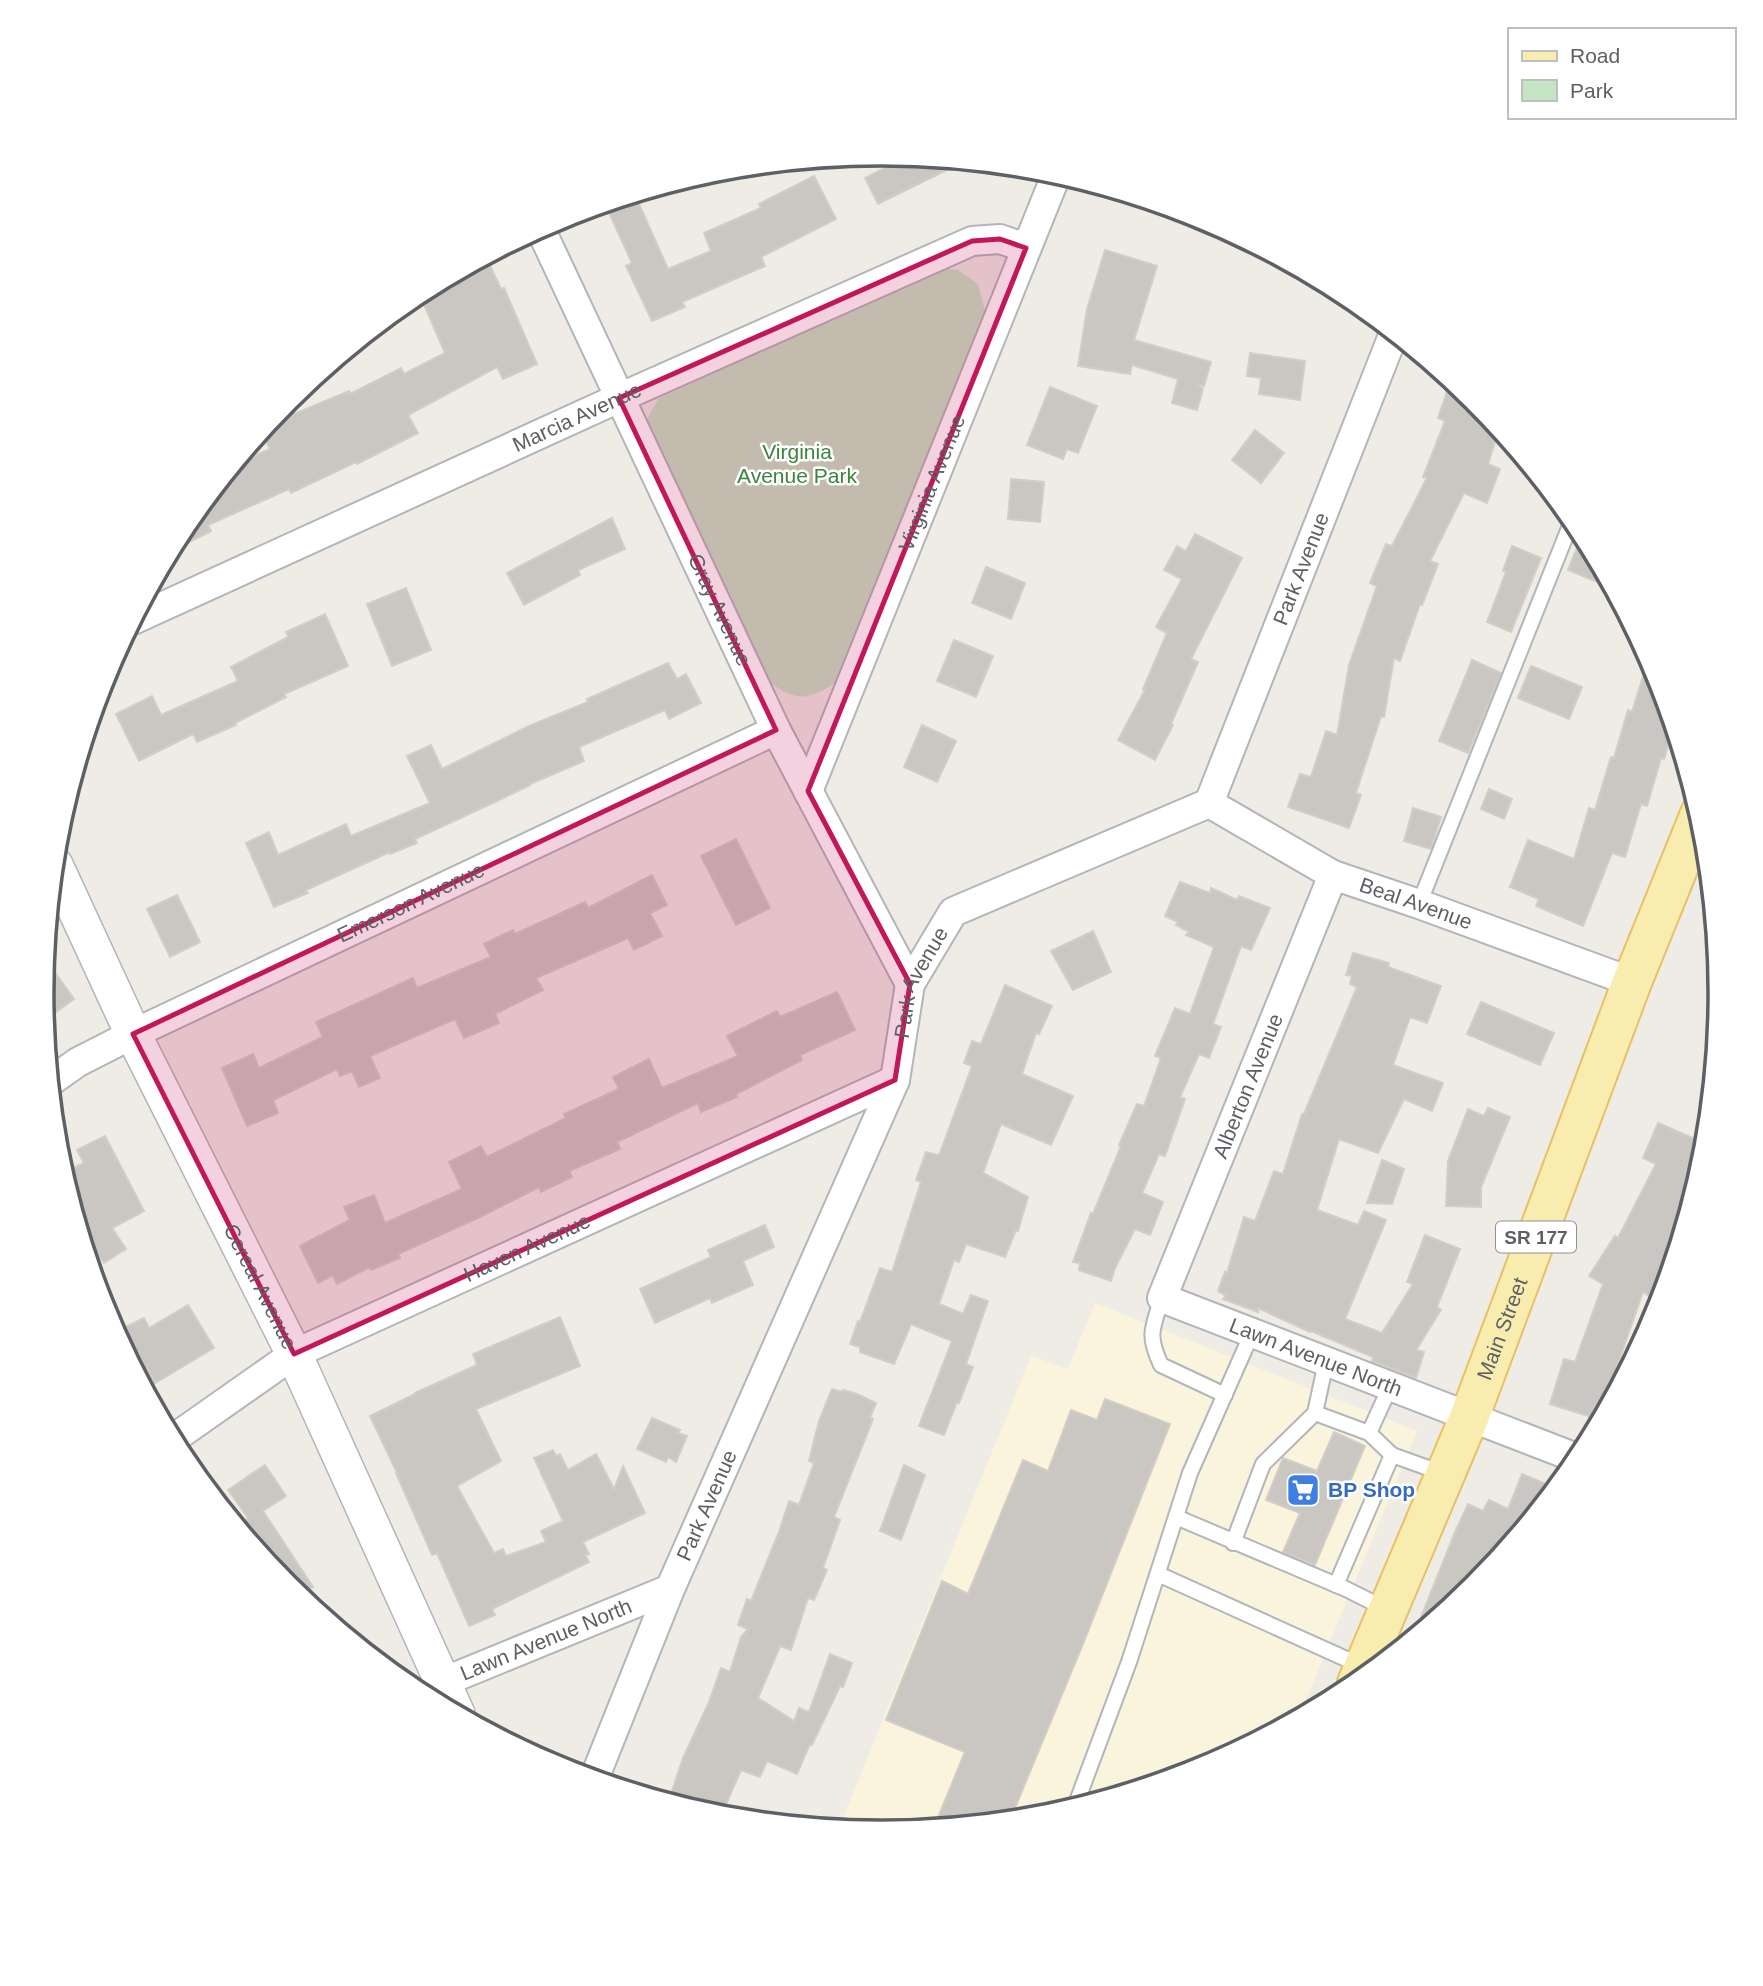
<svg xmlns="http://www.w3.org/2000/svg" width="1763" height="1986" font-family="Arial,sans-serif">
<rect width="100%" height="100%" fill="#eeece5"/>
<polygon fill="#fbf4dd" points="1095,1303 1417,1431 1299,1717 1202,1769 1045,1816 881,1832 839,1828 1031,1356 1068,1369"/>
<path fill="#c4e4c3" d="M930 267 958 270 978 284 986 315 839 681C805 702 797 702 765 679L650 435 647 419 658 399Z"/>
<g fill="#cac7c2" stroke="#d2cec4" stroke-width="2">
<polygon points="909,156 963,162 878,204 865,178"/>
<polygon points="814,176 836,219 761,257 765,266 682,302 685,307 652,321 626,266 632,263 605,204 635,195 668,269 711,251 704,233 761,208 759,204"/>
<polygon points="1105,250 1157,266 1134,340 1211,362 1204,386 1197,385 1203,389 1197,410 1172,403 1178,379 1132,365 1130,374 1078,366 1087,309"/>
<polygon points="486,257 501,289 504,288 537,364 503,379 497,367 408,415 418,433 357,464 356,462 291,493 289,489 208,525 211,531 170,552 184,526 235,464 270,449 261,432 275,416 291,408 294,414 349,391 350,394 401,368 404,374 445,353 419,293"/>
<polygon points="1250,353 1305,361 1300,400 1259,394 1261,378 1247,376"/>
<polygon points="1451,380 1475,400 1499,429 1488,464 1500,469 1487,503 1464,493 1430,561 1438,564 1422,605 1420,604 1400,661 1394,658 1384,717 1381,716 1356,793 1361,795 1349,828 1288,807 1300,774 1311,777 1326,731 1337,735 1349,665 1377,586 1370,583 1386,544 1392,546 1427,478 1423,477 1445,421 1438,418"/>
<polygon points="1050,387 1097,406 1078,453 1067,449 1063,459 1027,445"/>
<polygon points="1255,430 1284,453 1261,483 1232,460"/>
<polygon points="1011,479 1044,482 1040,522 1008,519"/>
<polygon points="612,518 625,549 578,570 580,575 524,605 507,573"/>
<polygon points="1583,533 1596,557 1612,588 1568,570"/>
<polygon points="1195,534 1242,558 1191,659 1198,662 1171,724 1173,725 1155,760 1118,740 1145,690 1143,689 1167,633 1156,627 1182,579 1164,570 1177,546 1186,551"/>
<polygon points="1512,546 1541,558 1511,632 1487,622 1506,572 1503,571"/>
<polygon points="986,567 1025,583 1011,619 972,603"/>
<polygon points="406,588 431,650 392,666 367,604"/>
<polygon points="325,614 348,666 284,694 286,697 235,723 236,725 197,742 193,734 139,761 116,714 152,696 161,715 238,681 231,667 288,637 286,632"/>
<polygon points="954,640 993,656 976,697 937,681"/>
<polygon points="1649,657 1657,672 1674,727 1664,759 1661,758 1647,806 1641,804 1625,857 1612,853 1583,926 1536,906 1539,899 1510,887 1528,840 1574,859 1589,808 1595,810 1611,757 1614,758 1628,710 1632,712"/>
<polygon points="1472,660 1501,673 1468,753 1439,741"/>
<polygon points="668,663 677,679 686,674 701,703 669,719 665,710 579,747 584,761 530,784 530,785 497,801 415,839 417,843 390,854 390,852 306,890 308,893 274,907 246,843 269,832 278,855 346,824 351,836 430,803 407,756 431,745 442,769 529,726 588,702 587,699"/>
<polygon points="1531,666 1582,687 1569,719 1518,698"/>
<polygon points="922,725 956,741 937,782 904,767"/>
<polygon points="1489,789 1512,799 1504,819 1481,809"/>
<polygon points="1413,808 1441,817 1431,849 1404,841"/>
<polygon points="736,839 770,908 736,925 701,856"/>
<polygon points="652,875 667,905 650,913 662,936 634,950 628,938 536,978 543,990 495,1014 499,1023 464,1038 455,1019 370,1056 380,1078 359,1087 352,1071 340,1076 337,1069 273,1100 278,1113 247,1126 222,1068 253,1054 259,1068 323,1037 316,1022 413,978 417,988 491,957 484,944 513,930 515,934 585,902 588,908"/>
<polygon points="1180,882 1210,893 1211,888 1237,900 1239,896 1270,908 1251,950 1241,946 1213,1024 1221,1027 1209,1058 1199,1054 1180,1097 1185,1099 1165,1156 1159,1154 1142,1193 1163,1202 1150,1235 1135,1229 1115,1268 1111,1281 1079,1270 1080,1263 1073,1262 1091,1213 1093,1214 1121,1146 1119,1145 1137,1104 1144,1106 1161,1058 1155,1056 1175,1008 1190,1014 1214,947 1186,935 1189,932 1176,925 1178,922 1165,916"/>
<polygon points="177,895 200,942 170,957 147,909"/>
<polygon points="1093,931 1111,972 1073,990 1051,951"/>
<polygon points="1353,953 1389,963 1388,967 1441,986 1427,1023 1410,1017 1393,1065 1443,1083 1432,1111 1404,1099 1378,1153 1339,1139 1317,1210 1358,1225 1364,1211 1386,1220 1345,1319 1382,1333 1413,1284 1407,1282 1425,1235 1460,1249 1437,1307 1441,1310 1416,1350 1424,1352 1416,1378 1372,1361 1373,1357 1311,1331 1310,1332 1258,1308 1258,1312 1223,1299 1226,1296 1218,1291 1225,1272 1227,1273 1244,1217 1255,1221 1274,1171 1283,1174 1302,1114 1304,1114 1357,987 1350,984 1352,976 1346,975"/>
<polygon points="45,959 74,999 45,1020 42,993"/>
<polygon points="1005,985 1052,1006 1039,1034 1036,1033 1022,1074 1073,1096 1051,1145 1001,1124 983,1173 1028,1197 1018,1231 1016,1230 1005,1257 966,1244 959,1262 954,1260 939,1304 963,1314 971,1295 988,1301 966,1364 973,1367 959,1403 957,1402 944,1435 919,1426 952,1341 911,1324 894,1364 860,1352 860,1347 850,1344 858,1321 860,1322 880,1268 892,1272 921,1182 916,1180 926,1152 938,1155 940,1153 972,1066 964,1063 972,1041 981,1044"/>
<polygon points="837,992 855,1030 800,1055 802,1060 736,1094 737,1097 701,1112 698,1103 617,1142 620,1149 569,1171 572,1177 541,1192 539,1187 480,1217 398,1254 400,1258 371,1270 370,1267 337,1284 333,1275 318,1283 300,1246 350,1220 344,1207 374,1195 385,1223 462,1189 449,1162 481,1146 487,1157 566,1118 564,1114 619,1089 613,1077 649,1059 662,1088 738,1056 727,1036 777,1011 780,1017"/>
<polygon points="1481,1002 1554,1033 1540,1065 1467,1034"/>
<polygon points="1488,1108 1510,1117 1481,1187 1481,1207 1446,1206 1448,1161 1468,1109 1484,1116"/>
<polygon points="1658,1123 1706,1144 1705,1157 1686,1218 1662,1266 1666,1269 1649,1296 1643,1292 1614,1375 1617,1376 1607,1408 1601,1420 1550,1404 1564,1359 1575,1362 1603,1284 1589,1276 1615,1236 1618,1238 1656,1164 1643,1158"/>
<polygon points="105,1136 144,1211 112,1228 126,1249 104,1263 79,1225 63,1173 84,1163 77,1150"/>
<polygon points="1382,1160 1404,1169 1392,1204 1367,1203"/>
<polygon points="765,1225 774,1247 743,1261 753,1285 712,1303 710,1298 655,1323 640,1289 711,1257 708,1250"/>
<polygon points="188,1305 214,1348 155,1383 147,1368 137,1372 115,1332 144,1318 149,1328"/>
<polygon points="560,1317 580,1366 476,1409 501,1461 457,1486 494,1553 503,1549 506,1556 546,1542 541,1531 563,1521 534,1458 553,1450 556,1456 560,1454 568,1470 596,1454 614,1489 623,1466 645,1513 583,1542 589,1554 585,1555 589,1562 492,1609 495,1615 469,1626 437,1553 432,1555 396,1473 397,1473 370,1416 415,1394 415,1393 477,1365 473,1354"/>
<polygon points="832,1389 842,1392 843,1390 857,1394 876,1403 870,1418 873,1419 834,1517 840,1520 823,1568 827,1570 814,1600 808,1598 791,1650 780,1646 758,1698 794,1721 799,1708 809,1712 830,1654 852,1663 843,1687 840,1686 812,1745 810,1744 797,1774 767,1761 760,1777 741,1770 721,1816 670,1797 683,1758 709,1702 721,1668 730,1672 741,1637 748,1629 738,1625 747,1599 751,1601 780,1529 789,1501 799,1505 814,1463 809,1461 819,1421"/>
<polygon points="1105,1399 1170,1424 1083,1644 1010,1820 934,1827 965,1752 886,1720 942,1581 968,1594 1023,1460 1048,1471 1071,1410 1097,1420"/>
<polygon points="652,1418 680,1430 677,1433 687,1436 676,1462 668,1457 666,1462 637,1449"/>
<polygon points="1334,1432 1365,1446 1315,1565 1283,1552 1300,1513 1266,1500 1283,1458 1317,1471"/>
<polygon points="265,1465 286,1496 263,1511 313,1587 299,1596 291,1589 280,1573 278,1575 261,1554 266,1552 245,1521 248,1518 228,1490"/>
<polygon points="904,1465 925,1475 901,1540 880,1531"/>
<polygon points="1522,1474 1551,1486 1545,1501 1475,1587 1413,1637 1456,1530 1468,1504 1483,1511 1489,1500 1508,1509"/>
</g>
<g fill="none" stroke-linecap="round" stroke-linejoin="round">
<defs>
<g id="service">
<polyline points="1419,904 1573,518"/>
<path d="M1162 1298C1152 1329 1147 1335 1161 1365L1225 1395"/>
<polyline points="1326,1362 1315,1413 1369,1433 1392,1455"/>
<polyline points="1369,1433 1390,1387"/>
<polyline points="1176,1517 1346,1589 1386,1609"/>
<polyline points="1233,1543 1263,1464 1315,1413"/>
<polyline points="1158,1574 1364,1667"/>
<polyline points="1336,1585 1392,1455 1445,1474"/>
<polyline points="1076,1804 1129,1662 1190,1473 1252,1333"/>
</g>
<g id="minor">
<path id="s1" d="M540 228 776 730 910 984"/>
<path id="s2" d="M133 620 619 398 972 241 1000 239 1026 248"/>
<path id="s3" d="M808 791 1057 173"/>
<path id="s4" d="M1209 803 1333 875 1419 904 1632 982"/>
<path id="s5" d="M1333 875 1162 1298 1579 1459"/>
<path id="s6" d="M51 1081 78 1062 133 1034 776 730"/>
<path id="s7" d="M173 1439 294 1354 895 1080"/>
<path id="s8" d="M424 1696 443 1682 670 1589"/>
<path id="s9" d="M594 1779 670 1589 895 1080 910 984 953 912 1209 803 1394 333"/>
</g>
<g id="tertiary">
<path id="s10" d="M55 865 133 1034 294 1354 457 1714"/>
</g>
<g id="primary">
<path id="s11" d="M1357 1683 1469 1418 1632 982 1700 814"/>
</g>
</defs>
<use href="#service" stroke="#b2b5b9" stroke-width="18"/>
<use href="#minor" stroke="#b2b5b9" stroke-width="32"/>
<use href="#tertiary" stroke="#b2b5b9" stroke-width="38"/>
<use href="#primary" stroke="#e7c165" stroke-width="42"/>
<use href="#service" stroke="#fff" stroke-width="14"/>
<use href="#minor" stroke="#fff" stroke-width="28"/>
<use href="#tertiary" stroke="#fff" stroke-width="35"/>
<use href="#primary" stroke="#f9ecaf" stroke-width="38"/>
</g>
<path fill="#c2185b" fill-opacity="0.2" stroke="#c2185b" stroke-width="5" stroke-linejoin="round" d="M1000 239 1026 248 808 791 910 984 895 1080 294 1354 133 1034 776 730 619 398 972 241Z"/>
<defs>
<symbol id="supermarket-square" viewBox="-11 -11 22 22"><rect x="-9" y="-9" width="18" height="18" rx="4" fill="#3f7fe0" stroke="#fff"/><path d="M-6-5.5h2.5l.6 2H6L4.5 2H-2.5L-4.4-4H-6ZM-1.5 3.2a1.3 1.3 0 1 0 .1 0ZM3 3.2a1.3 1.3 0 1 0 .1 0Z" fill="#fff"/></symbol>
</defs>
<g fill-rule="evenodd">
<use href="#supermarket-square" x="1284" y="1471" width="38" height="38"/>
</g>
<g text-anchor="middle" stroke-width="5" stroke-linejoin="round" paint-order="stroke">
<rect fill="#fff" stroke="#8e9092" stroke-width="2" x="1496" y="1221.5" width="80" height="31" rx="5"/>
<g font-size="19" font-weight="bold" fill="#5d6064">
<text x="1536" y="1244">SR 177</text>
</g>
<g font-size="21" fill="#5d6064" stroke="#fff">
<text dy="7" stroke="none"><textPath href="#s2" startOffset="488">Marcia Avenue</textPath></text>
<text dy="7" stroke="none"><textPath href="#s3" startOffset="332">Virginia Avenue</textPath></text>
<text dy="7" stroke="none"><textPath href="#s9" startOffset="1472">Park Avenue</textPath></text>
<text dy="7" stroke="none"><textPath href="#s1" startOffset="422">Gray Avenue</textPath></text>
<text dy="7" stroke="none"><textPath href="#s6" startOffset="402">Emerson Avenue</textPath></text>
<text dy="7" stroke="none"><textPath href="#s4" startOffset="231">Beal Avenue</textPath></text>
<text dy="7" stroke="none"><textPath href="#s9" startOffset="863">Park Avenue</textPath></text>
<text transform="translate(1248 1086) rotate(-68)" y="7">Alberton Avenue</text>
<text dy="7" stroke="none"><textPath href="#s7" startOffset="404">Haven Avenue</textPath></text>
<text dy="7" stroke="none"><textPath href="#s10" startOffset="469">Cereal Avenue</textPath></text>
<text dy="7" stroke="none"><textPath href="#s11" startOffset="383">Main Street</textPath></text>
<text dy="7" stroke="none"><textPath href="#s5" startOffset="621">Lawn Avenue North</textPath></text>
<text dy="7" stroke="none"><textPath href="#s9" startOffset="296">Park Avenue</textPath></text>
<text dy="7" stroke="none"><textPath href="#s8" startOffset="135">Lawn Avenue North</textPath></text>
</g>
<g font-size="21" fill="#3c843f" stroke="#fff">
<text x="797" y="459">Virginia<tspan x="797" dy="24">Avenue Park</tspan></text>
</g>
<g font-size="21" font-weight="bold" fill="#366cbe" stroke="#fff" text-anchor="start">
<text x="1328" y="1497">BP Shop</text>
</g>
</g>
<path d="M0 0H1763V1986H0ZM54 993a827 827 0 1 1 1654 0a827 827 0 1 1-1654 0Z" fill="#fff" fill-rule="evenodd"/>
<path fill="none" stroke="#5d6064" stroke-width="3.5" d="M54 993a827 827 0 1 1 1654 0a827 827 0 1 1-1654 0Z"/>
<rect x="1508" y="28" width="228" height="91" fill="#ffffff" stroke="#bebfc1" stroke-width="2"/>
<rect x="1522" y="51" width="35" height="10" fill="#f9ecaf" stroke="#bebfc1" stroke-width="2"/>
<text x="1570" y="63" font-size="21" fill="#5d6064">Road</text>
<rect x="1522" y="80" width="35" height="21" fill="#c4e4c3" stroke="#bebfc1" stroke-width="2"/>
<text x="1570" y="98" font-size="21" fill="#5d6064">Park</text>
</svg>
